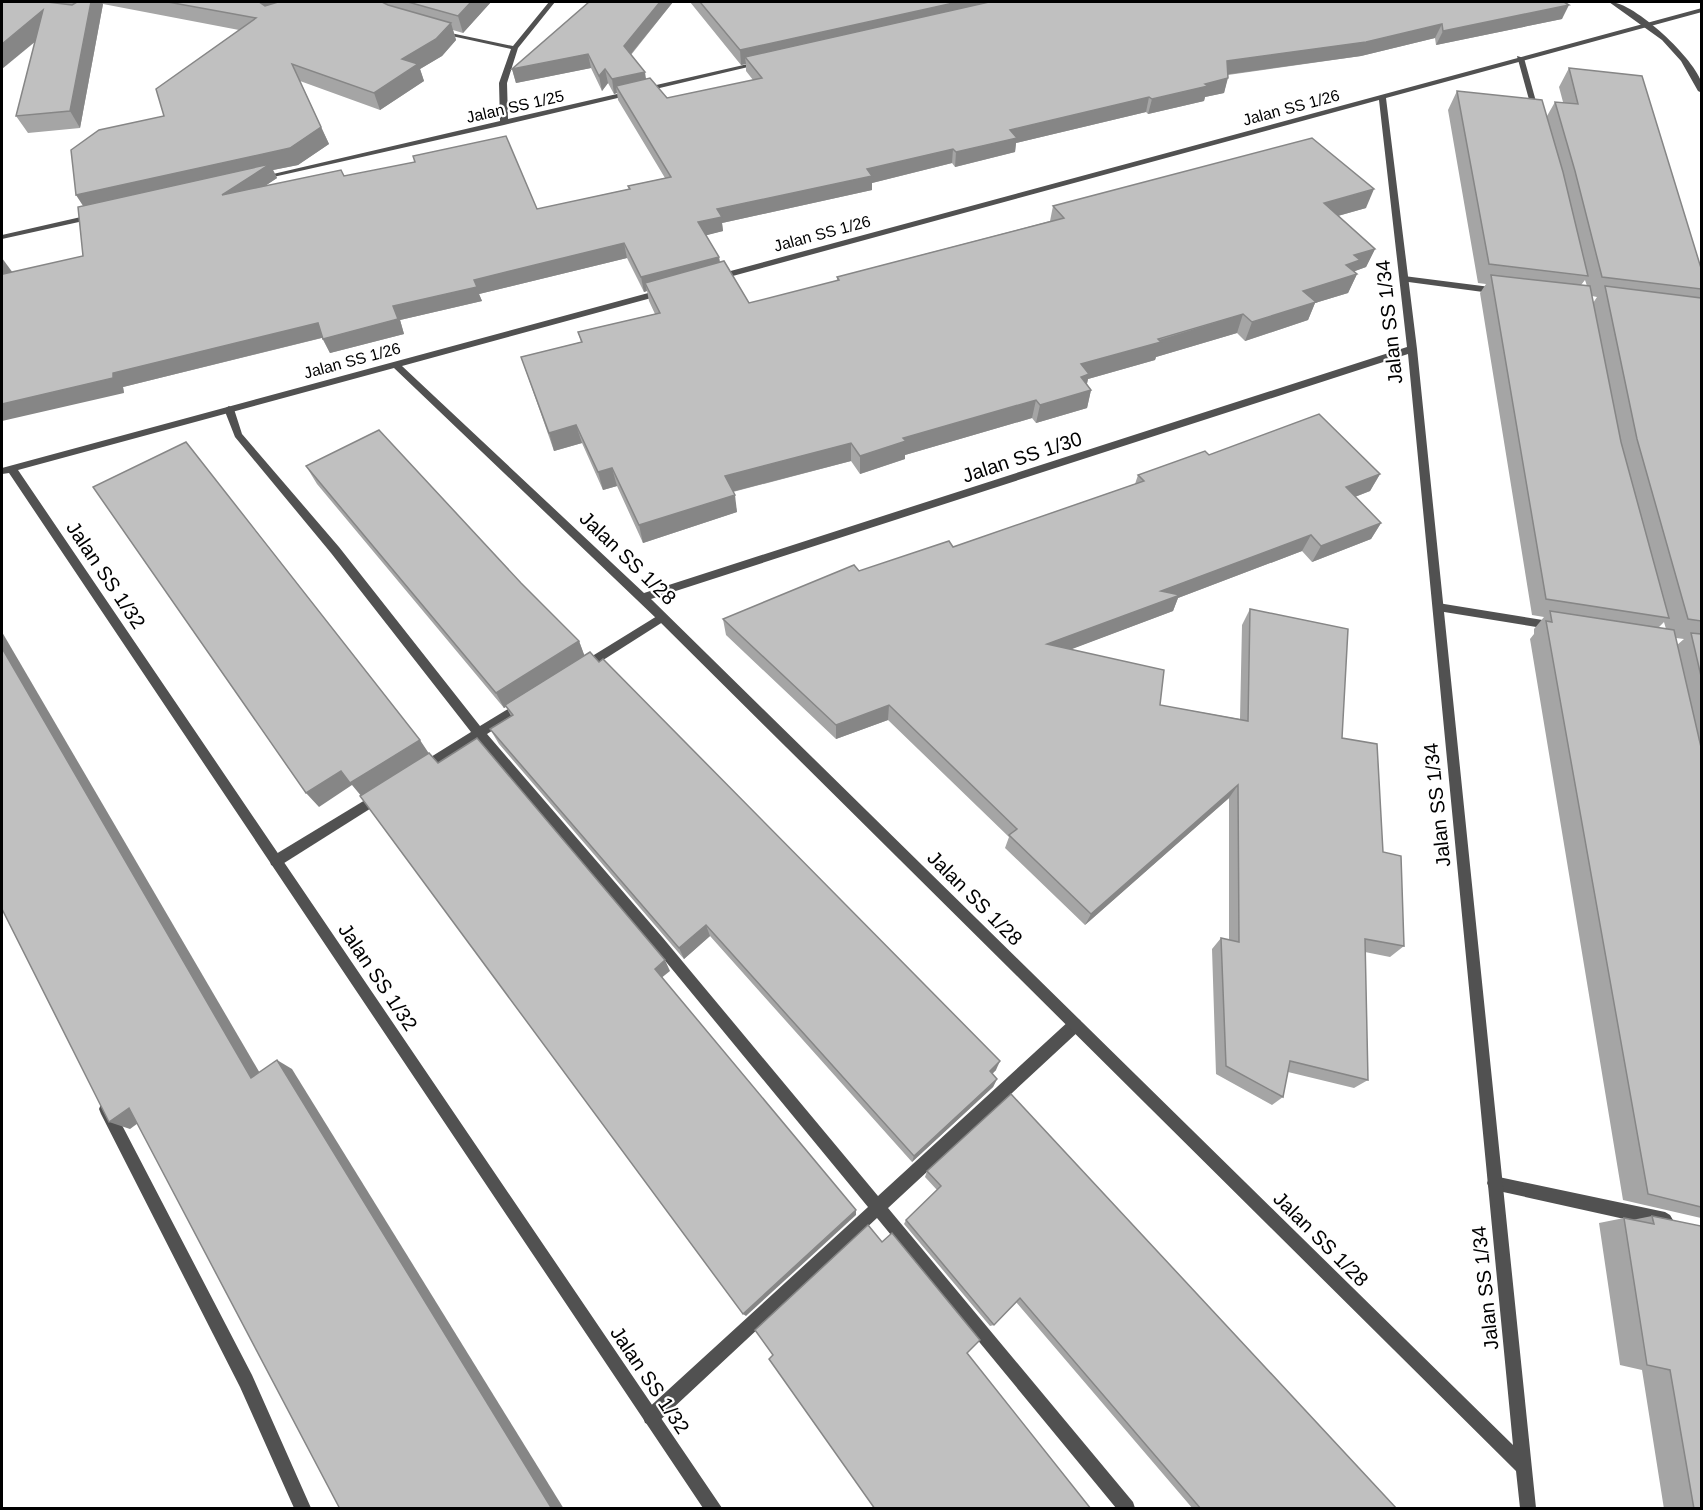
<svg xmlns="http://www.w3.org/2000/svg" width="1703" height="1510" font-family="Helvetica,sans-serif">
<rect width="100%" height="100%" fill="#fff"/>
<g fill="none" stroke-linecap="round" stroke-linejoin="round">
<g fill="#515151" fill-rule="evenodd">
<polygon points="1517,56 1524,58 1540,116 1533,114"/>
<polygon points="1404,276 1498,288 1502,291 1498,294 1401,281 1400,279"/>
<polygon points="229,406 234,409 242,434 339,547 480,726 518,703 526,703 528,706 526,709 487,734 663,938 878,1196 1070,1020 1075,1018 1080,1020 1082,1025 1080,1030 888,1208 1133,1502 1135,1508 1116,1508 877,1218 657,1423 651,1425 645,1423 643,1417 645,1411 868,1207 653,946 478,740 426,773 422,774 418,773 416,769 418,765 471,732 331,553 235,437 224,409"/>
<polygon points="1438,603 1555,622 1561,626 1555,630 1438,611 1433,607"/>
<polygon points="662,613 668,617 666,620 589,669 581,669 579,666 581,663"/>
<polygon points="380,791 384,792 386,796 384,800 281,865 276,867 271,865 270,861 271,857"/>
<polygon points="106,1102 111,1104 252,1375 311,1508 294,1508 240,1387 101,1114 99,1109 101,1104"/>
<polygon points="1494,1176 1665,1212 1670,1215 1673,1220 1670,1225 1665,1228 1494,1190 1489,1188 1487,1183 1489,1178"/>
</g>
<g fill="#515151" fill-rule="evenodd">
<polygon points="549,2 555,2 518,48 507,83 508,119 761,61 765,63 504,125 260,180 256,178 500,121 499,83 511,49 438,33 441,31 513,46"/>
<path d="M1702 8V12L1386 98 1417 349 1536 1508H1520L1516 1471 658 620 394 368 18 470 722 1508H703L9 473 2 474V468L663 289 667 292 666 294 402 366 644 593 1407 347 1379 100 718 280H712V276ZM1408 354 1513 1445 651 599Z"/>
<polygon points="94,214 98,216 97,218 2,239 2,235"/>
</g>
<path fill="#515151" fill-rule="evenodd" d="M1609 2C1632 0 1696 59 1702 84 1702 87 1702 90 1702 93L1698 91 1681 61 1662 40Z"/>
</g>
<g fill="#a5a5a5" fill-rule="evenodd">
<polygon points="2,2 491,2 463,33 453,30 456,40 442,56 420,69 424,81 380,110 300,81 329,144 298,165 273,170 277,178 265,186 344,176 537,209 629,189 628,186 665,178 618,100 617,93 614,94 608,83 602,91 591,68 516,83 512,69 673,2 631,55 646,79 667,98 753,80 746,71 746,64 741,65 690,2 1564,2 1562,19 1436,45 1435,38 1361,56 1228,75 1224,93 1205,97 1204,101 1148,114 1146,112 1016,143 1015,152 955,167 952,163 872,183 872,190 722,223 723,231 706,235 719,257 720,263 749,303 837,281 837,277 1050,221 1053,206 1366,208 1338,216 1375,249 1366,267 1355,271 1354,272 1357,274 1348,293 1315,303 1308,320 1245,341 1237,333 1156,357 1155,360 1088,379 1087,384 1091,390 1087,408 1036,423 1032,418 905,455 905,459 860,474 851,461 733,492 737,512 643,543 617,486 603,490 582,443 554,451 521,357 581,342 578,332 655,314 649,301 647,291 644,292 627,258 479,294 482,301 400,320 404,334 330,353 322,338 123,387 124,393 13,272 83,256 83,206 164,116 239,30 103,4 80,128 28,133 16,116 35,42"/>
<path d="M1569 68 1701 268V1218L1623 1200 1530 639 1534 634V629L1544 617 1532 615 1480 293 1486 284 1478 283 1448 110 1457 91 1547 116 1555 102H1563L1559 87ZM1585 280 1587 286 1581 285ZM1592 296 1597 297 1593 303ZM1664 622 1666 629 1658 628ZM1676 638 1684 639 1677 645Z"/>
<polygon points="1209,455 1380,474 1370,491 1355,497 1381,523 1371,539 1312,562 1302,551 1178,598 1173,611 1071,649 1160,705 1240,719 1242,625 1250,609 1342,738 1383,852 1404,946 1390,957 1365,952 1368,1080 1354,1088 1288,1072 1283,1097 1272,1105 1216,1074 1212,949 1221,938 1229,940 1229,798 1085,925 1005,848 1009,837 888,720 836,739 726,635 723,619 859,571 953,547 1135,484 1138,475"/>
<polygon points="306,466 521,583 579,641 584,655 996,1070 992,1074 997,1079 993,1087 912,1162 710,936 684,959 499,744 490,729 511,716 506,707 504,708 317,484"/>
<polygon points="927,1171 1397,1509 1193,1509 1016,1302 994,1325 990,1326 904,1224 906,1220 937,1190 925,1177"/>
<polygon points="1652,1216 1701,1509 1664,1509 1642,1370 1620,1365 1599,1223 1624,1218 1632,1220"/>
</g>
<g fill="#868686">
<polygon points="91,2 101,2 103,4 80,128 70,111"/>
<polygon points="259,2 313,2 266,18"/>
<polygon points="471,2 491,2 463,33 458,16"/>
<polygon points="660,2 673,2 626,60 624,46"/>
<polygon points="958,2 1019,2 745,57 746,64 741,65 740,50"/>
<polygon points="1569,5 1562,19 1436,45 1443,31"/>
<polygon points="43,10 53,27 2,69 2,44"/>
<polygon points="451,23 456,40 442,56 420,69 424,81 380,110 374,93 402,59"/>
<polygon points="1442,24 1435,38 1361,56 1223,75 1227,61"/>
<polygon points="588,54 591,68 516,83 512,69"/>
<polygon points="605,69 608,83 602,91 599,76"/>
<polygon points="645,72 647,86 616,86 617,93 614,94 612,79"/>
<polygon points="1228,78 1224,93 1205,97 1204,101 1148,114 1152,99 1205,84"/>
<polygon points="1149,97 1146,112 1016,143 1015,152 955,167 956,152 1010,130"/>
<polygon points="321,127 329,144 298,165 273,170 277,178 230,209 87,212 76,195"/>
<polygon points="953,149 952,163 872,183 872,190 722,223 723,231 700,237 698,222 717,209 867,169"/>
<polygon points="1374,189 1366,208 1316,222 1324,203"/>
<polygon points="624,243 627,258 479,294 482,301 400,320 404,334 330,353 323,339 393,306 474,280"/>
<polygon points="1375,249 1366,267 1355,271 1353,276 1357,274 1348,293 1315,303 1308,320 1245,341 1252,322 1346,265 1354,255"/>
<polygon points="719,257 721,271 645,283 647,291 644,292 641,277"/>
<polygon points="2,258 13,273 3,274"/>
<polygon points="1243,314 1237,333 1156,357 1155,360 1088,379 1085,391 1091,390 1087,408 1036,423 1040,405 1081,364"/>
<polygon points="318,323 325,337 123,387 124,393 2,421 2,404 113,373"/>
<polygon points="1036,400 1032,418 905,455 905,459 860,474 860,456 903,438"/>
<polygon points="576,425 582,443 554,451 549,433"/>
<polygon points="851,443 851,461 727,493 725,476"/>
<polygon points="612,468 617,486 603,490 598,472"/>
<polygon points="1380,474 1370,491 1336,504 1346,487"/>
<polygon points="735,495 737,512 643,543 639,525"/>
<polygon points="1381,523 1371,539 1312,562 1321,546"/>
<polygon points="1311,535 1302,551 1178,598 1173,611 1043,660 1047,644 1161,591"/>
<polygon points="2,632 268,1087 251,1078 2,648"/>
<polygon points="579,641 585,657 504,708 496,693"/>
<polygon points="889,705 888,720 836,739 836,725"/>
<polygon points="420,740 430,755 362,797 352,785 319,807 306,793 341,771"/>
<polygon points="1238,785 1229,798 1085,925 1091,914"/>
<polygon points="706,925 710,936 684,959 679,948"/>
<polygon points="665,960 670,971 660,979 655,969"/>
<polygon points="277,1060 292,1069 564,1509 552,1509"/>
<polygon points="1000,1061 996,1070 986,1080 990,1071"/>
<polygon points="997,1079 993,1087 912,1162 914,1156"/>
<polygon points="129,1108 149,1115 130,1129 109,1122"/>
<polygon points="856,1210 856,1215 746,1316 743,1314"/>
</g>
<g fill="#c0c0c0" stroke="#868686" stroke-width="1.5">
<polygon points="2,2 47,2 72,5 77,2 91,2 70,111 16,116 43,10 2,44"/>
<polygon points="168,2 259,2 265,6 278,2 382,2 388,5 451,23 436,39 402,59 418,64 374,93 292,64 321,127 290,148 76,195 71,150 99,130 164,116 156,89 256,18"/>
<polygon points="408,2 471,2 458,16"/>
<polygon points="589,2 660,2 624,46 645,72 612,79 605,69 599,76 588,54 512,69"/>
<polygon points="700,2 958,2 740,50"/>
<polygon points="989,2 1564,2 1569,5 1443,31 1442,24 1366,42 1227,61 1228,78 1205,84 1208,86 1152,99 1149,97 1010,130 1017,138 956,152 953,149 867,169 872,176 717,209 722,217 698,222 719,257 641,277 624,243 474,280 477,287 393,306 398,319 323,339 318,323 113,373 113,378 2,404 2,258 3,274 83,256 78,207 270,164 222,195 341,170 344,176 415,162 413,156 506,136 537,209 630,189 628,186 671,177 616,86 650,78 667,98 762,78 745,57"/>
<polygon points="1569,68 1642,76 1701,268 1701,289 1602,277 1575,171 1555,102 1578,104"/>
<polygon points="1457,91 1542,100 1563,172 1588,276 1489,264"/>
<polygon points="1312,138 1374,189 1324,203 1375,249 1354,255 1360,260 1346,265 1357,274 1303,291 1316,302 1252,322 1243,314 1158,339 1161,342 1081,364 1089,374 1081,377 1091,390 1040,405 1036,400 903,438 906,441 860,456 851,443 725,476 735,495 639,525 612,468 598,472 576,425 549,433 521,357 582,342 578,332 660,313 645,283 724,261 749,303 839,280 837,277 1064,218 1053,206"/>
<polygon points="1491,275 1590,286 1621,442 1669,618 1546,599"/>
<polygon points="1605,286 1701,298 1701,621 1688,619 1637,439"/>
<polygon points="1319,414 1380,474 1346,487 1381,523 1321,546 1311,535 1161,591 1180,595 1047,644 1164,670 1160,705 1248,721 1250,609 1348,629 1342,738 1377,744 1383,852 1401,856 1404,946 1365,939 1368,1080 1290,1061 1283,1097 1226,1066 1221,938 1239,942 1238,785 1091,914 1009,835 1017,829 889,705 836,725 723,619 854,565 859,571 949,541 953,547 1144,481 1138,475 1205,451 1209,455"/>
<polygon points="379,430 521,583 579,641 496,693 306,466"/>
<polygon points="186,442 420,740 350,783 341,771 306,793 93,487"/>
<polygon points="1550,611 1674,630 1701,747 1701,1207 1648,1194 1546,621 1552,622"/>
<polygon points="1691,633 1701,634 1701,676"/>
<polygon points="2,648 251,1078 277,1060 552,1509 340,1509 129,1108 109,1122 2,909"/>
<polygon points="590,652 599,662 603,659 1000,1061 990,1071 997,1079 914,1156 706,925 679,948 490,729 513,715 505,705"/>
<polygon points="477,738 665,960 655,969 856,1210 743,1314 360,796 429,753 438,763"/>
<polygon points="1011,1094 1397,1509 1201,1509 1020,1298 994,1325 906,1220 941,1186 927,1171"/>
<polygon points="1652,1216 1701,1226 1701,1509 1694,1509 1670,1370 1647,1365 1624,1218 1654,1224"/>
<polygon points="868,1225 882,1242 892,1233 980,1340 967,1353 1091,1509 875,1509 769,1359 773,1355 755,1330"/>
</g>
<g text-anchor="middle" stroke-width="4.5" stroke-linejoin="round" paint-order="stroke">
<g font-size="16" fill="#000" stroke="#fff">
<text transform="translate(515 106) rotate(-13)" y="6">Jalan SS 1/25</text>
<text transform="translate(1291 107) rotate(-15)" y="6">Jalan SS 1/26</text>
<text transform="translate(822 233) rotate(-15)" y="6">Jalan SS 1/26</text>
<text transform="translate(352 360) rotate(-15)" y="6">Jalan SS 1/26</text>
</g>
<g font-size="20" fill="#000" stroke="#fff">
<text transform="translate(1389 322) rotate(-96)" y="7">Jalan SS 1/34</text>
<text transform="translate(1022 457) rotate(-18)" y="7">Jalan SS 1/30</text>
<text transform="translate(628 558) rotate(44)" y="7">Jalan SS 1/28</text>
<text transform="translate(106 575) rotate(56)" y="7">Jalan SS 1/32</text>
<text transform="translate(1437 805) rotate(-96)" y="7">Jalan SS 1/34</text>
<text transform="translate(975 898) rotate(45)" y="7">Jalan SS 1/28</text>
<text transform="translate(378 977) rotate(56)" y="7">Jalan SS 1/32</text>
<text transform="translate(1321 1239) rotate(45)" y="7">Jalan SS 1/28</text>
<text transform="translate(1485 1288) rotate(-96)" y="7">Jalan SS 1/34</text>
<text transform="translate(650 1380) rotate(56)" y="7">Jalan SS 1/32</text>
</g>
</g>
<rect width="1703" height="1510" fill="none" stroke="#000000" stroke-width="6"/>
</svg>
